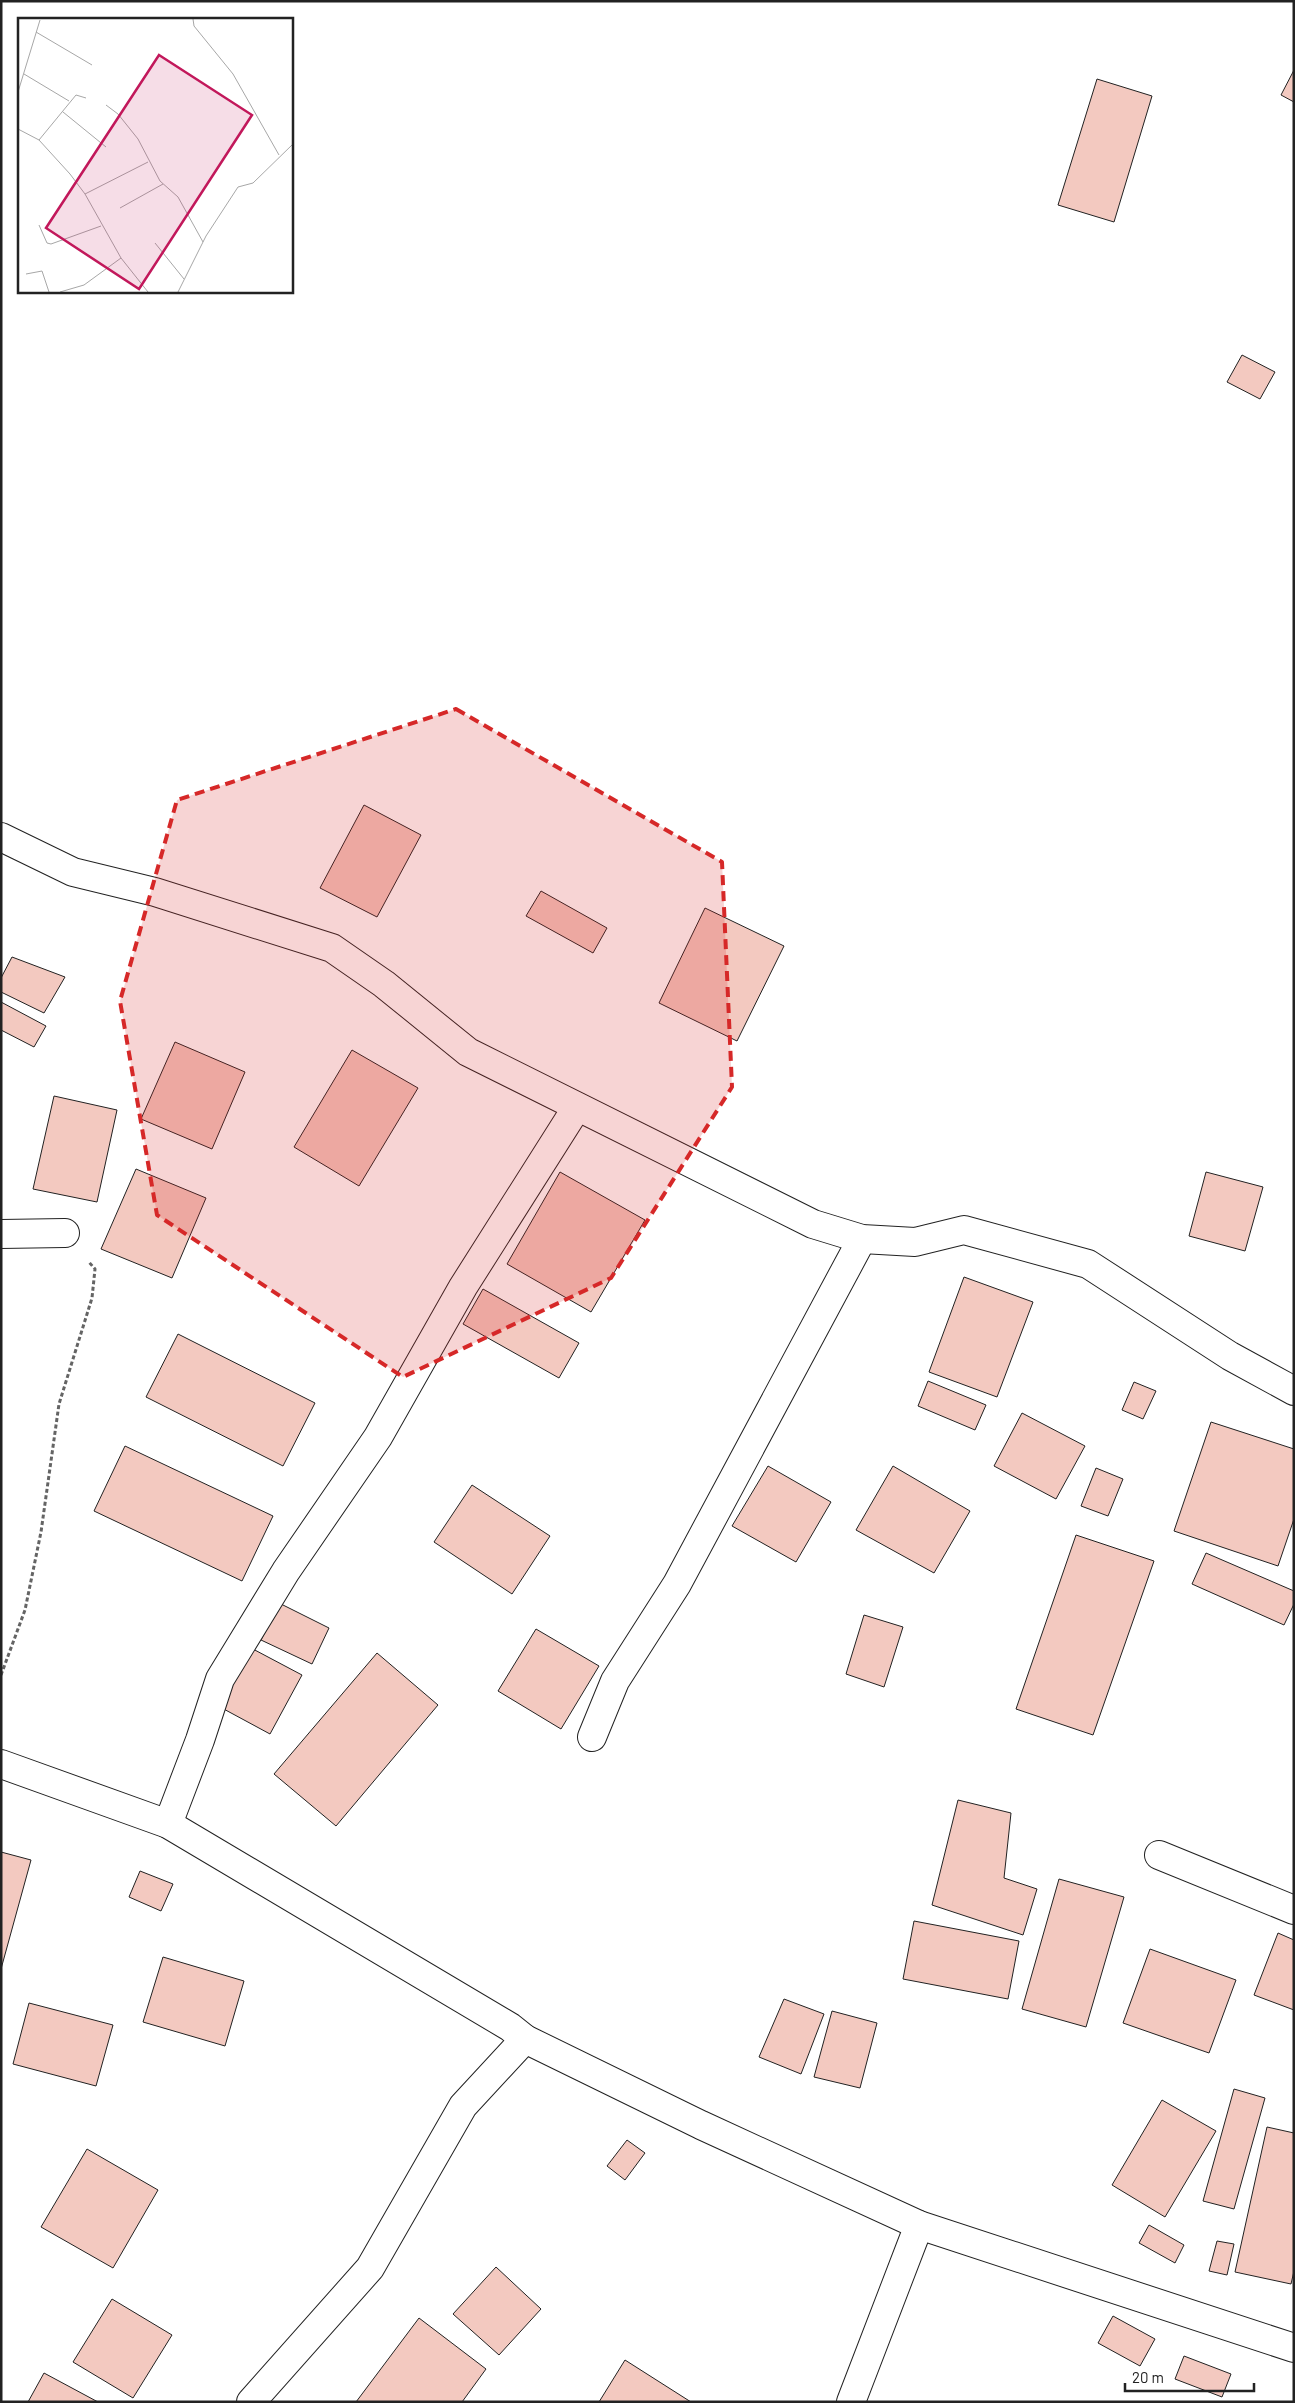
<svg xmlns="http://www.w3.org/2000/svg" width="1295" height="2403" font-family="Barlow,sans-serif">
<rect width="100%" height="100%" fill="#fff"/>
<g fill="#f3c9c0" stroke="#222">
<polygon points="1294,70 1294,102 1281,95"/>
<polygon points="1097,79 1152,96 1114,222 1058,205"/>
<polygon points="1242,355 1275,372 1260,399 1227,382"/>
<polygon points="364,805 421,835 377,917 320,888"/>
<polygon points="541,891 607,928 593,953 526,916"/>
<polygon points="705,908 784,946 737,1041 659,1003"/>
<polygon points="12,957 65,977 44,1013 1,992 1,978"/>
<polygon points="1,1002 46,1026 34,1047 1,1030"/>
<polygon points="175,1042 245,1072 212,1149 141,1119"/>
<polygon points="352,1050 418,1088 359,1186 294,1147"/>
<polygon points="54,1096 117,1110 97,1202 33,1189"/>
<polygon points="136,1169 206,1198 172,1278 101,1249"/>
<polygon points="560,1172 645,1220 591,1312 507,1264"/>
<polygon points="1206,1172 1263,1187 1245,1251 1189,1236"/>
<polygon points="964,1277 1033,1302 997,1397 929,1372"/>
<polygon points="483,1289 579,1343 559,1378 463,1324"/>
<polygon points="178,1334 315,1403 283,1466 146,1397"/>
<polygon points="928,1381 986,1405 975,1430 918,1406"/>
<polygon points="1134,1382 1156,1391 1143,1419 1122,1410"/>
<polygon points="1022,1413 1085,1446 1056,1499 994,1466"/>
<polygon points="1211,1422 1294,1449 1294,1519 1278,1566 1174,1531"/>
<polygon points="125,1446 273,1516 242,1581 94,1511"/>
<polygon points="768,1466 831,1502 796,1562 732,1526"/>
<polygon points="893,1466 970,1511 934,1573 856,1530"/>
<polygon points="1096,1468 1123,1479 1108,1516 1081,1506"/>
<polygon points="472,1485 550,1536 512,1594 434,1542"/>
<polygon points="1076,1535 1154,1561 1093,1735 1016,1709"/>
<polygon points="1206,1553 1294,1591 1294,1604 1284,1625 1192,1584"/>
<polygon points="279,1603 329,1628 312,1664 261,1640"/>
<polygon points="864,1615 903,1627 884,1687 846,1674"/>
<polygon points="536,1629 599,1666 561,1729 498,1691"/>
<polygon points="251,1648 302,1675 270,1734 220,1707"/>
<polygon points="377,1653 438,1705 336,1826 274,1774"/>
<polygon points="958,1800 1011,1813 1004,1878 1037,1889 1023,1935 932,1905"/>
<polygon points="1,1852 31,1860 1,1969"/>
<polygon points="140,1871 173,1884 161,1911 129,1897"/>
<polygon points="1059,1879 1124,1897 1086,2027 1022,2009"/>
<polygon points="914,1921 1019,1941 1008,1999 903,1979"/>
<polygon points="1278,1933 1294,1940 1294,2010 1254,1995"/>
<polygon points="1150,1949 1236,1980 1209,2053 1123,2023"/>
<polygon points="163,1957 244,1981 225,2046 143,2022"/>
<polygon points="784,1999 824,2014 801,2074 759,2057"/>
<polygon points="29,2003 113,2025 96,2086 13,2064"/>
<polygon points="832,2011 877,2023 860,2088 814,2077"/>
<polygon points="1234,2089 1265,2098 1234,2209 1203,2201"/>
<polygon points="1162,2100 1216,2131 1165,2217 1112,2185"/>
<polygon points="1267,2127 1294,2133 1294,2271 1291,2284 1235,2272"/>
<polygon points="627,2140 645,2153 625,2180 607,2166"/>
<polygon points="87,2149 158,2190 113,2268 41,2227"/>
<polygon points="1149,2225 1184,2245 1175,2263 1139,2243"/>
<polygon points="1217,2241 1234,2244 1227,2275 1209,2271"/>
<polygon points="496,2267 541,2309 499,2355 453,2314"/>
<polygon points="112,2299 172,2335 133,2398 73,2362"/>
<polygon points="1113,2316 1155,2339 1140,2366 1098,2343"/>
<polygon points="419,2318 486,2369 462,2402 356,2402"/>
<polygon points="1184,2356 1231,2374 1222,2397 1175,2379"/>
<polygon points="625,2360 691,2402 599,2402"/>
<polygon points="44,2373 98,2402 28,2402"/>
</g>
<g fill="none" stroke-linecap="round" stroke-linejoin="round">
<defs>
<g id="street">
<polyline points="1,837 73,872 155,892 332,948 384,984 468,1052 813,1224 862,1239 915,1242 964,1230 1088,1264 1230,1356 1294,1391"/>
<polyline points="1,1234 65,1233"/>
<polyline points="592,1737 615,1681 677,1584 862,1239"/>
<polyline points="1,1764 168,1824 510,2027 525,2039 701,2125 919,2225 1294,2348"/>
<polyline points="168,1824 200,1740 220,1679 286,1571 378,1437 463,1287 577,1107"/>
<polyline points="1159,1855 1294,1910"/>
<polyline points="251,2402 370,2268 463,2106 525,2039"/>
<polyline points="851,2402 919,2225"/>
</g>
</defs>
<use href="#street" stroke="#222" stroke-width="30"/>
<polyline stroke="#646464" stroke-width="3" stroke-dasharray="4 2.5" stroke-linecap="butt" points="1,1675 25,1610 41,1532 59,1404 92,1298 95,1269 88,1261"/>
<use href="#street" stroke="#fff" stroke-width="28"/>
</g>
<path fill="#d62828" fill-opacity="0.2" stroke="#d62828" stroke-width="4" stroke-dasharray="10 6" stroke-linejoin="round" d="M456 709 722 862 732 1087 611 1278 403 1377 157 1215 120 1001 177 800Z"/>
<g transform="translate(18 18)">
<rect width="275" height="275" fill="#fff"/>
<path fill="none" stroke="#a7a7a7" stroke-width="1" d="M175 1 176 8 215 56 261 137M18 14 74 47M6 56 51 83M0 74 22 2M88 87 100 96 120 121 142 163 160 179 185 224M45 94 88 129M0 111 21 122 52 156 67 176 103 240 130 274M21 122 58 77 68 80M67 176 130 144M102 190 145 166M21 207 29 225 33 226 83 208M137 225 166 261M8 256 24 253 31 274M42 274 66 267 103 240M160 274 188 218 220 169 235 165 275 126"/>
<path fill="#c2185b" fill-opacity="0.15" stroke="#c2185b" stroke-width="2.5" d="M141 37 234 97 121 271 28 210Z"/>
<rect width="275" height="275" fill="none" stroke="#222" stroke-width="2.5"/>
</g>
<rect width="1295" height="2403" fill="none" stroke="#222222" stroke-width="5"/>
<path d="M1125 2383v8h129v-8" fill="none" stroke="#222222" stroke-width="2.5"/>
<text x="1132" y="2383" font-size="15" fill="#222222" stroke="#ffffff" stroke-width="4" paint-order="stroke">20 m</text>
</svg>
